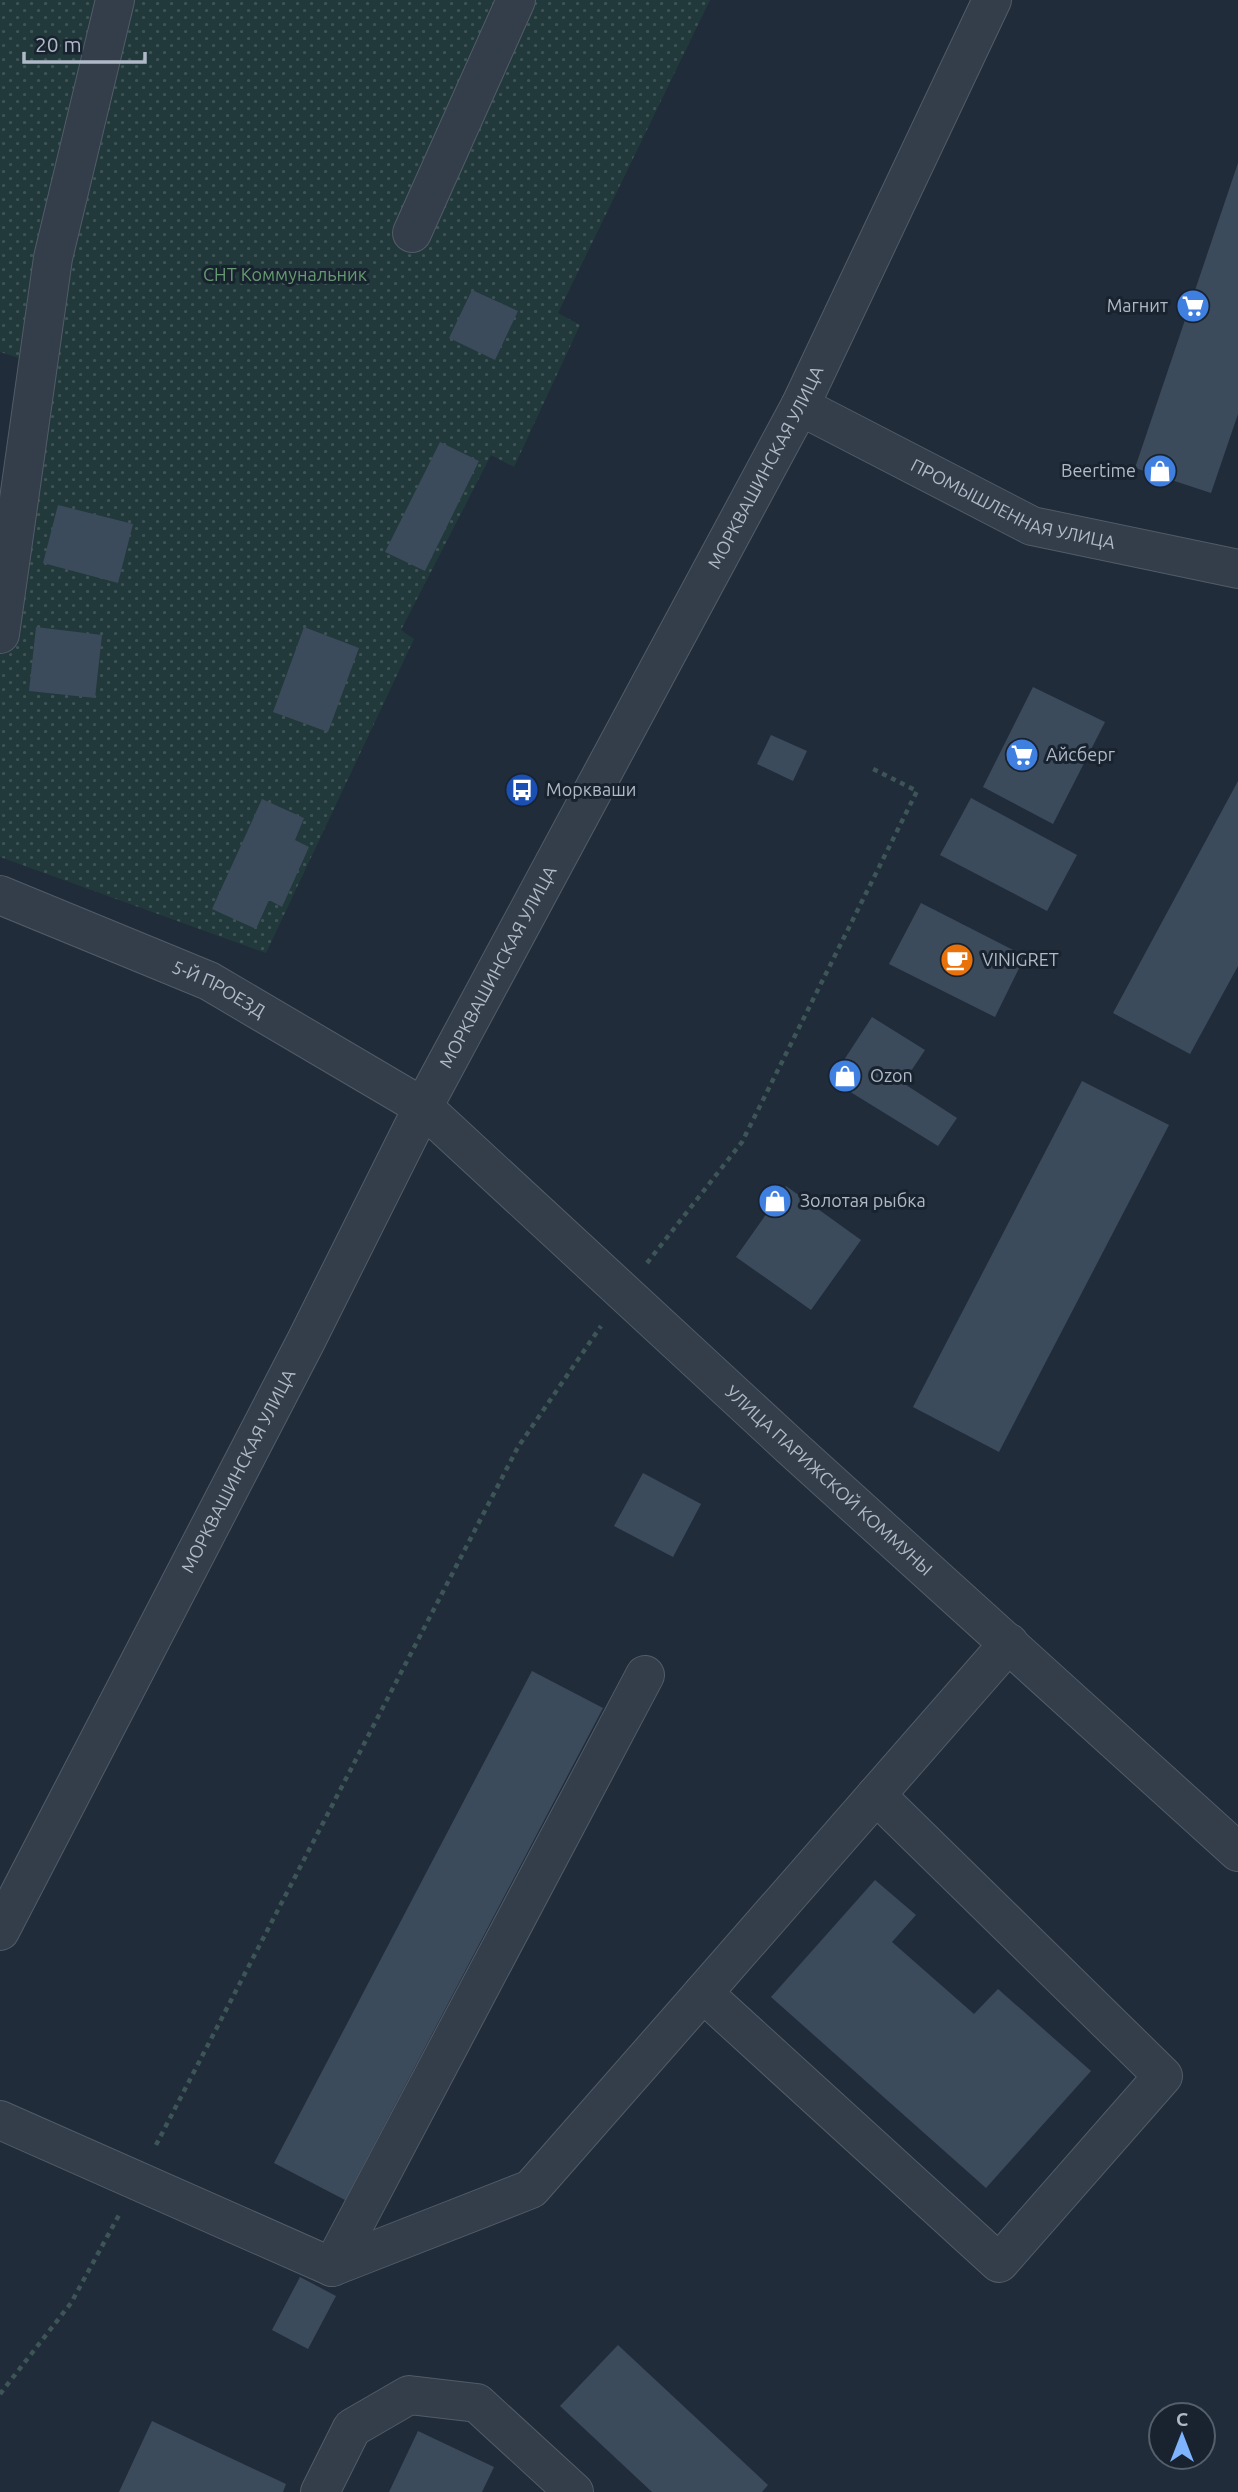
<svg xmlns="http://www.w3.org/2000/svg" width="1238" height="2492" font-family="Ubuntu,sans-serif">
<defs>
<pattern id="garden-dots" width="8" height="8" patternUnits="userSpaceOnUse" patternTransform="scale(1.75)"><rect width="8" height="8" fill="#22393b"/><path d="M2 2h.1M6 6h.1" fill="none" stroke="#405456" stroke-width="1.8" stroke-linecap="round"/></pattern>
</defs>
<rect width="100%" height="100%" fill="#202c3a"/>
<polygon fill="url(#garden-dots)" points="0,0 710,0 558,313 580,325 514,467 491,455 401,630 414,639 266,953 0,857 0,516 25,360 0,352"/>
<g fill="#3c4b5b">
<polygon points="1238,163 1238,414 1211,493 1135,468"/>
<polygon points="472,290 518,311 495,360 449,338"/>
<polygon points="440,442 479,461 425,571 385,552"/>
<polygon points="58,505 133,524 118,583 43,563"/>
<polygon points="36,627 102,635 95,698 29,691"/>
<polygon points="304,627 359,648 328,732 273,712"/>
<polygon points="1033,687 1105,722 1053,824 983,787"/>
<polygon points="771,735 807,751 793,781 757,764"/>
<polygon points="1238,781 1238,966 1190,1054 1113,1013"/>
<polygon points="971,798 1077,855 1047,911 940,855"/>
<polygon points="262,799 304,818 295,840 309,847 282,907 269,900 256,929 212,909"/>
<polygon points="921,903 1025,956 995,1017 889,964"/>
<polygon points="872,1017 925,1050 903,1083 957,1118 938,1146 831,1080"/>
<polygon points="1082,1081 1169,1125 999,1452 913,1407"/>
<polygon points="786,1186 861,1240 811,1310 736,1257"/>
<polygon points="643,1473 701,1504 673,1557 614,1526"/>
<polygon points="532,1671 603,1708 345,2200 274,2163"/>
<polygon points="875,1880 916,1915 892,1942 974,2014 998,1989 1091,2071 986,2188 771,1997"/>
<polygon points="300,2277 336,2296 308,2349 272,2330"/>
<polygon points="618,2345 768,2485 762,2492 652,2492 560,2406"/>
<polygon points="152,2421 286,2484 283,2492 119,2492"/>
<polygon points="418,2431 494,2467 482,2492 389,2492"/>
</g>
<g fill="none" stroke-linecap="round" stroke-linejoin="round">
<defs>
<g id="minor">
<polyline points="412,233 516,0"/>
<path id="s1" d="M800 406 1032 526 1238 569"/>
<polyline points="0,634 53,258 115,0"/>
<path id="s2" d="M0 895 209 981 423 1107 792 1448 1238 1852"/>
<path id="s3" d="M0 1931 306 1341 423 1107 800 406 992 0"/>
<polyline points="703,1993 1009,1643"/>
<polyline points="0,2120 332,2267 531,2189 703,1993 999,2263 1163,2076 876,1795"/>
<polyline points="332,2267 645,1675"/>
<polyline points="320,2492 352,2428 409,2395 477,2403 574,2492"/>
</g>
</defs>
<use href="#minor" stroke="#525c68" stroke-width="40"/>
<g stroke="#3d5556" stroke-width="4.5" stroke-dasharray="5 5" stroke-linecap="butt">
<polyline points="647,1263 742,1142 917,791 871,768"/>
<polyline points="156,2145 518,1447 601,1326"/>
<polyline points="0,2394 71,2303 119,2215"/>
</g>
<use href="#minor" stroke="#343e4b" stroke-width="38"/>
</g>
<defs>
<symbol id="supermarket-disc" viewBox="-11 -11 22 22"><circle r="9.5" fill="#3f7fe0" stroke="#19232f"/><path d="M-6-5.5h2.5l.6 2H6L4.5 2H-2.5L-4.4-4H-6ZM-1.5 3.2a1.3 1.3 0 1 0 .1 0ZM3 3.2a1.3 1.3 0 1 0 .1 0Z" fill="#fff"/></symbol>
<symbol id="shop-disc" viewBox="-11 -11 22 22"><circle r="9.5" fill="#3f7fe0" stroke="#19232f"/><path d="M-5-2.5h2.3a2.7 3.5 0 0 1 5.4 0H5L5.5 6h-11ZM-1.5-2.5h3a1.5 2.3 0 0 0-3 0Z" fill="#fff"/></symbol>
<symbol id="bus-disc" viewBox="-11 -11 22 22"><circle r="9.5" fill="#1a4fb4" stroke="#19232f"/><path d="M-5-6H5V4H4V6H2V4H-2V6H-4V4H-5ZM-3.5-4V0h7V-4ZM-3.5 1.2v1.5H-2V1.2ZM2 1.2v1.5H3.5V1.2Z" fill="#fff"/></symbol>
<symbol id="cafe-disc" viewBox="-11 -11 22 22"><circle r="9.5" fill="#e8710a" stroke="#19232f"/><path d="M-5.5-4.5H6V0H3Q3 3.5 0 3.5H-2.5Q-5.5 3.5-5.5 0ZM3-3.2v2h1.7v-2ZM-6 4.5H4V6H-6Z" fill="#fff"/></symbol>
</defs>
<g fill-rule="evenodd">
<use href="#supermarket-disc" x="1174" y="287" width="38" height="38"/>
<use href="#shop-disc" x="1141" y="452" width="38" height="38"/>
<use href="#supermarket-disc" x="1003" y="736" width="38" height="38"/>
<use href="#bus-disc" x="503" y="771" width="38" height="38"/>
<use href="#cafe-disc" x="938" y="941" width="38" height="38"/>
<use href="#shop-disc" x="826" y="1057" width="38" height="38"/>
<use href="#shop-disc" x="756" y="1182" width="38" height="38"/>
</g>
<g text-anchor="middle" stroke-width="6" stroke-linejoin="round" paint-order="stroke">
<g font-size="18" fill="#65996f" stroke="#19232f">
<text x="285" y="281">СНТ Коммунальник</text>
</g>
<g font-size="18" fill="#afb9c7" stroke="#19232f" text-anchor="start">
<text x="1168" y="312" text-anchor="end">Магнит</text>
<text x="1136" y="477" text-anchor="end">Beertime</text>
<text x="1046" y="761">Айсберг</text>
<text x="546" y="796">Моркваши</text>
<text x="982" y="966">VINIGRET</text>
<text x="870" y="1082">Ozon</text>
<text x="800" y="1207">Золотая рыбка</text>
</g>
<g font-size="18" fill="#afb9c7" stroke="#19232f">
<text dy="6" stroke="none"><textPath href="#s3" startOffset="1652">МОРКВАШИНСКАЯ УЛИЦА</textPath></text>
<text dy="6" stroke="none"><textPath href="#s1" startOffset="236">ПРОМЫШЛЕННАЯ УЛИЦА</textPath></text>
<text dy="6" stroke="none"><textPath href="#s3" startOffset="1085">МОРКВАШИНСКАЯ УЛИЦА</textPath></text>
<text dy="6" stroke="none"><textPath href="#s2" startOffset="238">5-Й ПРОЕЗД</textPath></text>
<text dy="6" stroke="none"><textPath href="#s3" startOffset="518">МОРКВАШИНСКАЯ УЛИЦА</textPath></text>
<text dy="6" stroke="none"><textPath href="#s2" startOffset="1026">УЛИЦА ПАРИЖСКОЙ КОММУНЫ</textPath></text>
</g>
</g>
<g transform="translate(1182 2436)"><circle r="33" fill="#19232f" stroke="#555f6c" stroke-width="2"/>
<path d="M0-5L12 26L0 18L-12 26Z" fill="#7eb4fd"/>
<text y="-10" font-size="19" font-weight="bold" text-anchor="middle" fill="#afb9c7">С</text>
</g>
<path d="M24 52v10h121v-10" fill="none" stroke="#afb9c7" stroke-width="3.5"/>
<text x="35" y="52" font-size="21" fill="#afb9c7" stroke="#19232f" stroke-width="5" paint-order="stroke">20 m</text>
</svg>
